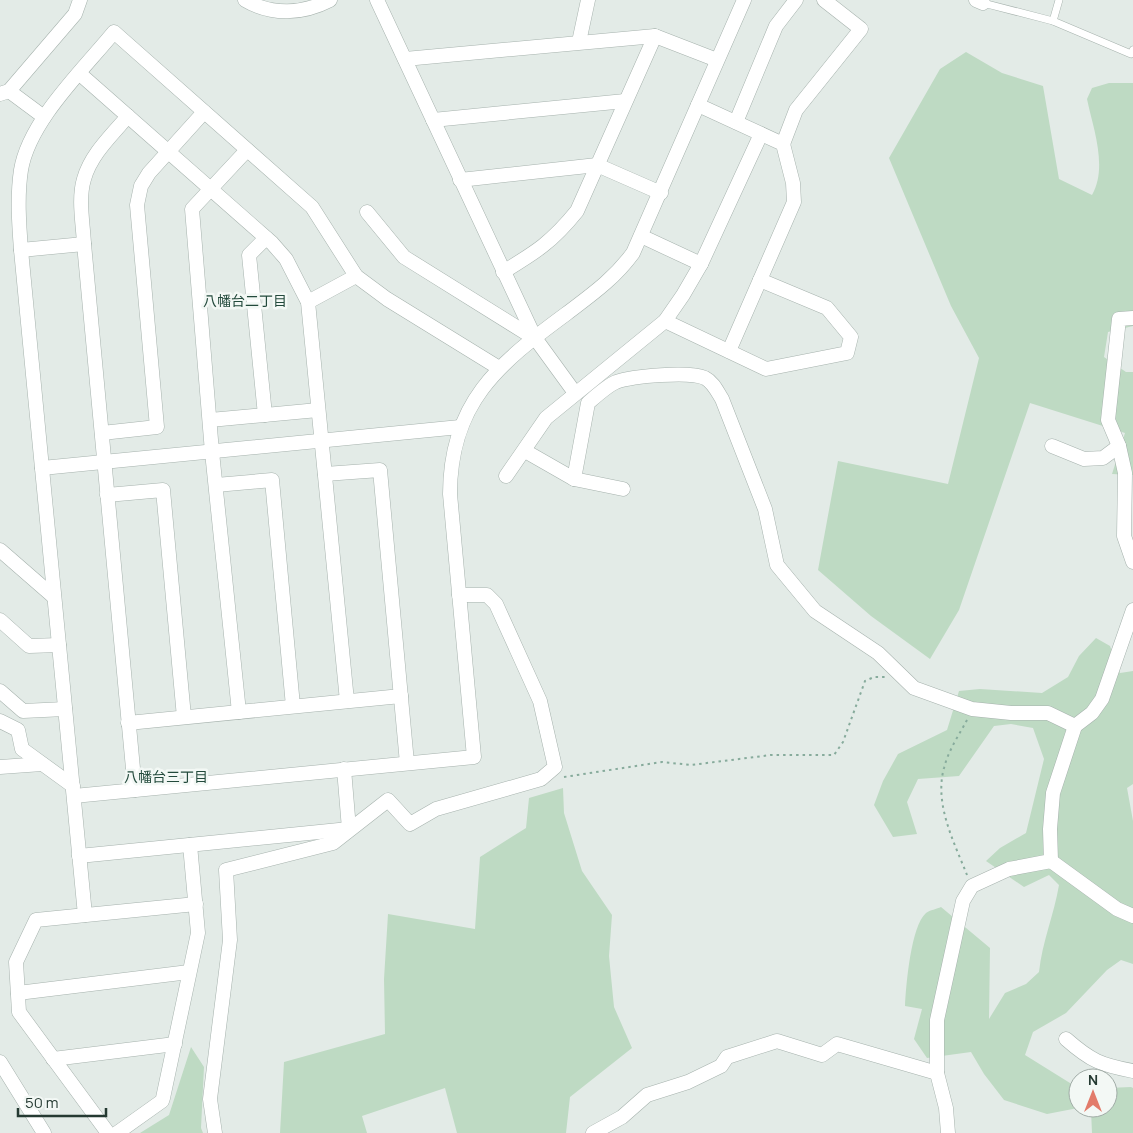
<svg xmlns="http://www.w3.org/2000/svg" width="1133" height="1133" font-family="Manrope,'Noto Sans JP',sans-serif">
<rect width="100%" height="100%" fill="#e3ebe7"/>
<g fill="#bedac3">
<path d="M966 52 1002 73 1043 86 1059 179 1092 195C1108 167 1093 128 1087 99L1092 88 1109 83H1133V326L1108 332 1104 357 1126 372H1133V475L1112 474 1125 433 1030 403 959 610 930 659 871 616 818 570 838 461 948 484 979 358 951 306 889 158 940 69Z"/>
<path d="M1096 638 1110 646 1120 673 1133 671V784L1127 788 1133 821V964L1121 960 1107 970 1066 1013 1033 1032 1025 1055 1078 1088V1108L1047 1114 1004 1100 984 1074 971 1052 927 1058 914 1039 922 1009 905 1006C906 985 911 926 926 913 930 910 937 909 941 907L990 948 989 1019 1005 993 1026 984 1039 972C1042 942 1054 915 1059 885L1049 875 1024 887 986 861 1000 848 1026 833 1044 759 1033 728 1011 724 994 726 959 776 918 779 907 802 917 834 893 837 874 805 883 781 898 754 947 730 959 691 980 689 1042 693 1068 677 1079 656Z"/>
<polygon points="563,788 564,813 582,871 612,915 609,956 614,1007 632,1048 570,1097 566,1133 457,1133 445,1088 362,1116 367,1133 280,1133 284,1062 385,1034 384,979 388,914 475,929 480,857 526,828 529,798"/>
<polygon points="191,1047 204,1067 201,1128 203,1133 140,1133 169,1115"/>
<polygon points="1131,1087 1133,1088 1133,1133 1092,1133 1091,1110 1080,1108 1108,1108 1108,1088"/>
</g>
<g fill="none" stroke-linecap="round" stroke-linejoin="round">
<defs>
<g id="service">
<polyline points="983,3 1053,21 1131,54 1133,50"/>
<polyline points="1053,21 1059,0"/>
</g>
<g id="minor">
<path d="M245 0C272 16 303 14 330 0"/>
<polyline points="377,0 535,338 575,393"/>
<polyline points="976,0 983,3"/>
<polyline points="579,42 588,0"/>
<polyline points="405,59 655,36 717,60"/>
<polyline points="80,74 272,243 286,259 308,302 347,701"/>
<polyline points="9,91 44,117"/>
<polyline points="0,94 9,91 75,14 80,0"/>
<polyline points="698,105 783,144 793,183 794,202 729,351"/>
<path d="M128 116C112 135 91 154 84 179 78 199 83 223 84 244L135 790"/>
<polyline points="433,120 625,101"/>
<polyline points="736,122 776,26 796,0"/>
<polyline points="783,144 796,110 861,29 824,0"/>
<polyline points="460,180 597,165 661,193"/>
<polyline points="367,212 404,257 534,338"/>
<polyline points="641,236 701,264"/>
<polyline points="21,250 84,244"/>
<path d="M503 272C536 252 552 242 577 211L655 36"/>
<polyline points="308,302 356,276"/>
<polyline points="1133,318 1119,319 1108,420 1119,446 1125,473 1124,536 1133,562"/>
<polyline points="665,321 766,369 847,353 851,337 827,308 760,280"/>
<polyline points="265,415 249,255 266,238"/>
<polyline points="210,420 318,410"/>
<polyline points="102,433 157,427 137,205 141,186 149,173 204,112"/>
<polyline points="1052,446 1084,459 1103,458 1119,446"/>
<polyline points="525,451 574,479 623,489"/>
<polyline points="42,468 460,427"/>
<polyline points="325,474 380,470 407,763"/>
<polyline points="506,476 546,418 665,321 683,295 701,264 761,134"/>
<path d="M574 479 588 403C596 396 607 386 616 382 633 376 689 371 705 378 713 382 717 391 722 399L765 509 777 565 815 611 878 653 914 688 972 709 1011 713H1048L1075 726"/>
<polyline points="216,485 272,480 293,706"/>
<polyline points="107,495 163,490 184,717"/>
<polyline points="0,550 54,597"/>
<polyline points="0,620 29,646 59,645"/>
<polyline points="0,691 23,711 65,709"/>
<polyline points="239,712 212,452 192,209 247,150"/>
<polyline points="0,721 18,730 22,749 73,786"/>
<polyline points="128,723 401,696"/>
<polyline points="0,767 42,764"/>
<polyline points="344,769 349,829"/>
<path d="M74 796 474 757 450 494C450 403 498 364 566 314 591 295 614 279 633 253L744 0"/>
<polyline points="79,856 349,829"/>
<polyline points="1051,861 1117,909 1133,916"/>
<path d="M85 915 21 250C19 224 17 196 21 170 29 121 83 70 114 32L312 207 356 276 387 299 499 368"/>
<polyline points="18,993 189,972"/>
<path d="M1066 1039C1091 1061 1101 1065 1133 1071"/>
<polyline points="53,1059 175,1044"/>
<polyline points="0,1062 44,1133"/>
<polyline points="108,1133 19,1012 16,962 36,920 196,904"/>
<polyline points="117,1133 162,1101 163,1098 198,933 190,845"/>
<polyline points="215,1133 210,1099 230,940 226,870 333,843 388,800 410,824 436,809 541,779 555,767 540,701 496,604 487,595 459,595"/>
<polyline points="593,1133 622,1117 647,1095 688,1082 721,1066 727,1057 777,1041 822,1055 837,1044 937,1073"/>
<polyline points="948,1133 946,1108 937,1073 937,1020 963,901 972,886 1009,869 1051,861 1050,829 1053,793 1075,726 1092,713 1102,699 1133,610"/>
</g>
</defs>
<use href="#service" stroke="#a6b2ad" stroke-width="8"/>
<use href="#minor" stroke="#a6b2ad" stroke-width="15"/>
<g stroke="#87ab9c" stroke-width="2" stroke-dasharray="2.5 4" stroke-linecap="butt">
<path d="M967 720C959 735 948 751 944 768 934 804 954 842 967 875"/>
<polyline points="564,777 662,762 691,765 771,755 834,755 843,742 865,681 874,677 885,677"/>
</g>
<use href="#service" stroke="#fff" stroke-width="7"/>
<use href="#minor" stroke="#fff" stroke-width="14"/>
</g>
<g text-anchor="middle" stroke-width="5" stroke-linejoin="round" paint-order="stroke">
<g font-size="14" fill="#234a3c" stroke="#f3f8f5">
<text x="245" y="306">八幡台二丁目</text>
<text x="166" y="782">八幡台三丁目</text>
</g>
</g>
<g transform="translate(1093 1093)"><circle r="24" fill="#f3f8f5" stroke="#a1aca7"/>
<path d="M0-4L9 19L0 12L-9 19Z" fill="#e27b6a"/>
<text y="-8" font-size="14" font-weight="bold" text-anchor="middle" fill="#253a32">N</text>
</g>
<path d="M18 1108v8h88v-8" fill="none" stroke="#253a32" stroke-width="2.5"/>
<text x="25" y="1108" font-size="15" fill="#253a32" stroke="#f3f8f5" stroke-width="4" paint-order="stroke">50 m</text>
</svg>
